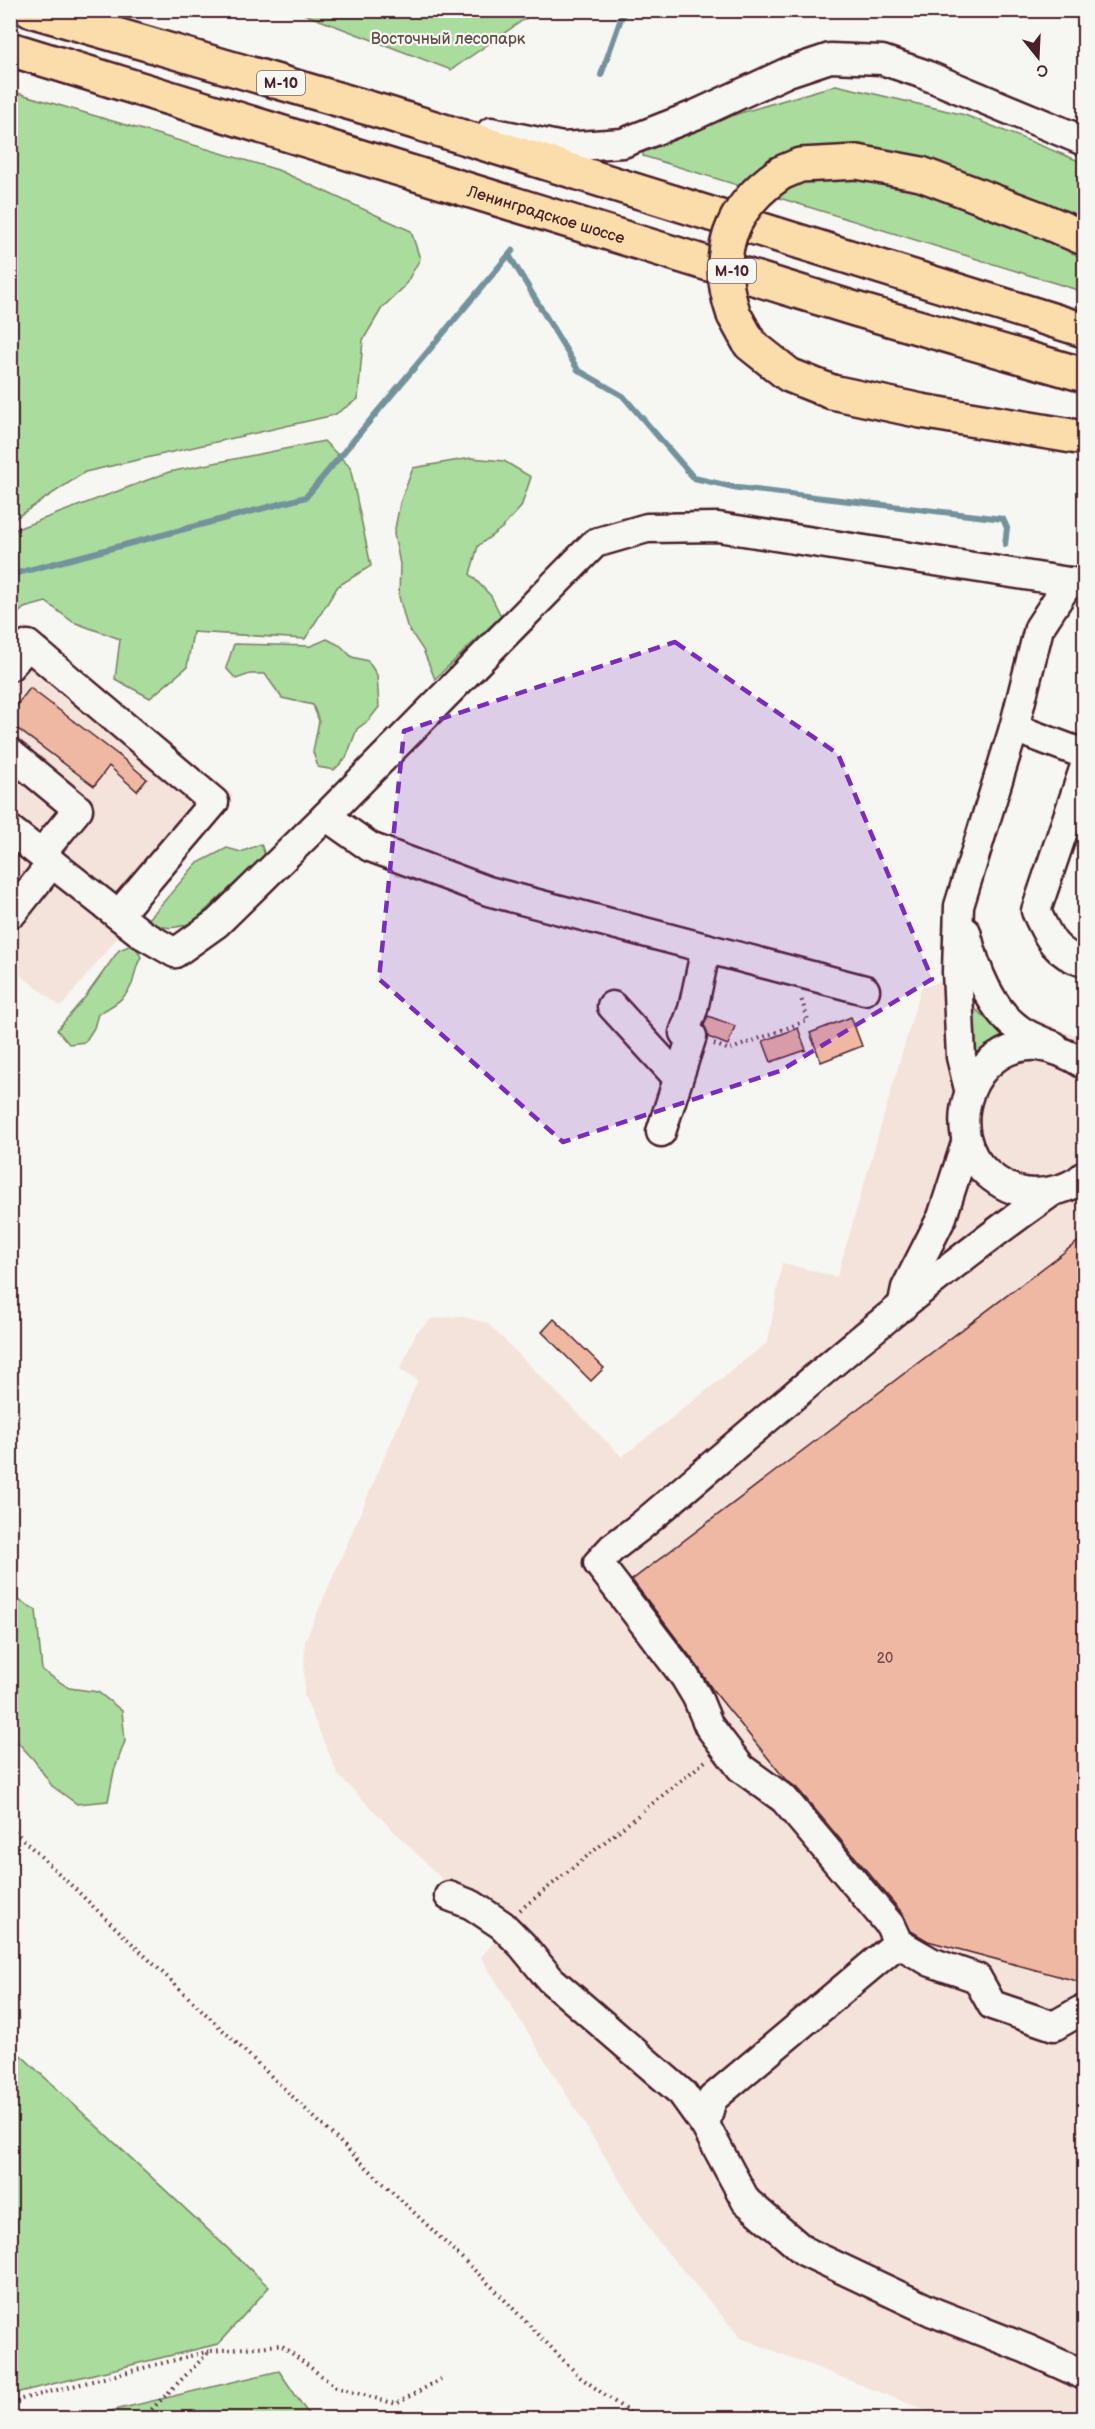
<svg xmlns="http://www.w3.org/2000/svg" width="1095" height="2429" font-family="'Balsamiq Sans',sans-serif">
<rect width="100%" height="100%" fill="#f6f6f2"/>
<filter id="ink" filterUnits="userSpaceOnUse"><feTurbulence type="fractalNoise" baseFrequency=".0167" numOctaves="2"/><feDisplacementMap in="SourceGraphic" scale="12" xChannelSelector="R" yChannelSelector="G"/><feConvolveMatrix kernelMatrix="1 2 1 2 8 2 1 2 1" color-interpolation-filters="sRGB"/></filter>
<g filter="url(#ink)">
<g fill="#f4e3da">
<polygon points="25,626 233,795 61,1007 11,967 10,643"/>
<polygon points="985,967 997,992 1023,1013 1068,1033 1084,1037 1084,2418 946,2418 741,2338 656,2239 481,1957 499,1936 338,1775 304,1695 305,1641 418,1380 400,1370 416,1333 431,1319 460,1316 487,1323 622,1457 768,1342 782,1263 837,1277 921,988"/>
</g>
<g fill="#a9dc9d" stroke="#7a7e64" stroke-width="1.5">
<polygon points="296,11 536,11 451,70"/>
<polygon points="836,85 965,115 1084,163 1084,217 918,162 857,172 920,188 1084,255 1084,292 643,156 644,145 740,113"/>
<polygon points="11,91 278,170 411,231 420,259 404,287 382,308 363,340 358,399 334,415 85,472 11,521"/>
<polygon points="324,441 350,467 371,566 338,586 305,639 193,632 187,667 150,698 115,679 120,639 73,622 46,602 24,608 11,620 11,531 169,472"/>
<polygon points="471,458 504,461 531,477 521,507 502,528 478,546 470,574 491,596 501,616 435,679 423,650 407,626 399,597 400,564 394,534 400,503 413,468"/>
<polygon points="327,639 341,646 352,657 368,661 377,675 379,707 369,720 357,729 346,758 334,770 318,767 313,752 319,721 313,705 282,698 265,674 250,674 236,679 226,668 234,644 311,646"/>
<path d="M261 844 265 855 193 922C176 929 166 930 149 922L148 920 196 864 227 848 241 852Z"/>
<path d="M134 944 141 957C134 969 136 973 132 984 126 999 112 1006 98 1014L94 1028 85 1042 69 1044 57 1030 86 996 119 950Z"/>
<polygon points="971,1005 1010,1041 973,1064"/>
<polygon points="11,1596 36,1610 42,1670 69,1688 98,1692 122,1711 125,1741 114,1771 108,1801 77,1804 52,1786 34,1760 11,1735"/>
<polygon points="10,2045 269,2287 218,2344 11,2394"/>
<polygon points="279,2371 311,2418 81,2418"/>
</g>
<g fill="none" stroke-linecap="round" stroke-linejoin="round">
<g stroke="#73929c" stroke-width="6">
<polyline points="601,75 624,10"/>
<polyline points="509,255 578,370 623,396 694,478 738,488 1003,519 1007,528 1005,545"/>
<polyline points="10,575 306,497 513,250"/>
</g>
</g>
<g fill="#eeb8a2" stroke="#4a1f2b" stroke-width="1.5">
<polygon points="30,688 121,757 147,779 137,791 109,766 94,786 10,723 10,714"/>
<polygon points="708,1016 735,1026 728,1045 708,1037 704,1025"/>
<polygon points="851,1017 862,1046 821,1062 810,1033"/>
<polygon points="798,1028 806,1050 771,1062 763,1041"/>
<polygon points="1084,1237 1084,1983 928,1941 911,1931 903,1914 797,1788 785,1779 712,1689 698,1667 632,1580"/>
<polygon points="554,1319 604,1368 591,1381 542,1332"/>
</g>
<g fill="none" stroke-linecap="round" stroke-linejoin="round">
<defs>
<g id="minor">
<polyline points="491,132 562,147 623,143 695,115 788,72 830,58 882,60 921,73 1084,141"/>
<polyline points="10,666 28,645 214,802 118,915"/>
<polyline points="1014,728 1084,754"/>
<polyline points="10,753 78,809 41,854"/>
<path d="M1084 769 1036 911C1048 937 1055 954 1084 962"/>
<polyline points="326,816 370,847 488,891 865,990"/>
<polyline points="10,830 142,934 175,953 217,923 326,816 595,543 647,528 718,527 1069,582 1084,583"/>
<polyline points="10,910 13,912 52,863"/>
<path d="M966 932C974 965 988 1005 1016 1027 1026 1036 1042 1041 1054 1046"/>
<polyline points="612,1006 678,1078"/>
<path d="M1084 1064C1070 1055 1056 1048 1038 1046 971 1042 939 1132 988 1174 1001 1185 1016 1193 1034 1193 1050 1193 1072 1188 1084 1176"/>
<polyline points="969,1089 961,1057 957,972 959,906 1014,728 1039,628 1069,582"/>
<polyline points="661,1132 692,1036 684,1033 693,1009 706,948"/>
<path d="M1050 1193C907 1294 775 1413 641 1526L612 1548 598 1563 685 1677 697 1697 709 1726 741 1768 784 1799 890 1925 898 1943 931 1962 977 1978 992 2005 1054 2026 1080 2011 1084 2012"/>
<polyline points="902,1307 906,1288 942,1217 966,1143"/>
<polyline points="449,1896 472,1905 502,1925 522,1945 550,1979 682,2093 705,2125 746,2201 804,2251 933,2312 1027,2349 1084,2375"/>
<polyline points="705,2125 712,2099 898,1943"/>
</g>
<g id="major">
<polyline points="781,173 800,165 857,162 921,174 1040,219 1084,238"/>
<polyline points="734,315 750,344 789,375 832,392 921,411 1084,438"/>
</g>
<g id="highway">
<polyline points="30,10 389,114 1084,330"/>
<path id="s1" d="M10 49 855 309 1084 375"/>
</g>
</defs>
<use href="#minor" stroke="#4a1f2b" stroke-width="33"/>
<use href="#major" stroke="#4a1f2b" stroke-width="38"/>
<use href="#highway" stroke="#4a1f2b" stroke-width="38"/>
<g stroke="#4a1f2b" stroke-width="4" stroke-dasharray="1.5 4.5" stroke-linecap="butt">
<polyline points="714,1044 729,1050 808,1020 801,998"/>
<polyline points="643,1811 708,1759"/>
<polyline points="10,1827 492,2287 580,2377 637,2418"/>
<polyline points="520,1910 641,1813"/>
<polyline points="10,2402 210,2351"/>
<polyline points="143,2418 210,2351 281,2345 336,2387 396,2404 441,2379"/>
</g>
<use href="#minor" stroke="#f6f6f2" stroke-width="28"/>
<use href="#major" stroke="#fbddab" stroke-width="33"/>
<use href="#highway" stroke="#fbddab" stroke-width="33"/>
<defs>
<path id="major-bridge" d="M734 315C713 255 729 208 781 173"/>
</defs>
<use href="#major-bridge" stroke="#4a1f2b" stroke-width="38" stroke-linecap="butt"/>
<use href="#major-bridge" stroke="#fbddab" stroke-width="33"/>
</g>
</g>
<path fill="#7b2cbf" fill-opacity="0.2" stroke="#7b2cbf" stroke-width="4.5" stroke-dasharray="12 8" stroke-linejoin="round" d="M675 642 838 754 932 979 780 1071 563 1142 379 979 404 731Z"/>
<g text-anchor="middle" stroke-width="4.5" stroke-linejoin="round" paint-order="stroke">
<g font-size="14" fill="#734549">
<text x="885" y="1663">20</text>
</g>
<g fill="#f6f6f2" stroke="#7e6067" stroke-width="1.5">
<rect x="257" y="71" width="48" height="24" rx="4.5"/>
<rect x="708" y="259" width="48" height="24" rx="4.5"/>
</g>
<g font-size="15" font-weight="bold" fill="#4a1f2b">
<text x="281" y="88">М-10</text>
<text x="732" y="276">М-10</text>
</g>
<g font-size="16" fill="#624e48" stroke="#f6f6f2">
<text x="448" y="44">Восточный лесопарк</text>
</g>
<g font-size="16" fill="#4a1f2b" stroke="#f6f6f2">
<text dy="6" stroke="none"><textPath href="#s1" startOffset="561">Ленинградское шоссе</textPath></text>
</g>
</g>
<rect width="1095" height="2429" fill="none" stroke="#f6f6f2" stroke-width="36"/>
<rect x="18" y="18" width="1059" height="2393" fill="none" stroke="#4a1f2b" stroke-width="2" filter="url(#ink)"/>
<g transform="translate(1038 57) rotate(162)" stroke="#f6f6f2" stroke-width="4.5" paint-order="stroke">
<path d="M0-4.5L10 22L0 15L-10 22Z" fill="#4a1f2b"/>
<text y="-9" font-size="16" font-weight="bold" text-anchor="middle" fill="#4a1f2b">С</text>
</g>
</svg>
